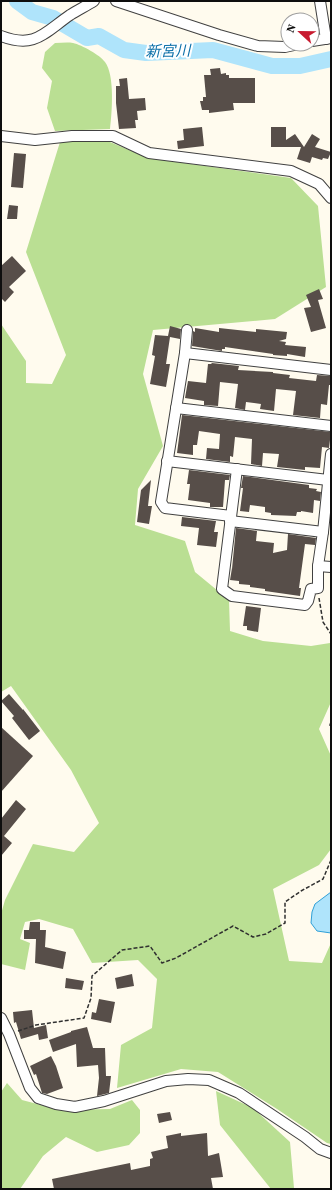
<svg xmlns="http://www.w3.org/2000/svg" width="332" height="1190" font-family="'Source Serif 4','Noto Sans JP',serif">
<rect width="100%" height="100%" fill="#fffbee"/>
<g fill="#badf93">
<path d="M55 43C61 43 67 42 73 43 82 45 100 55 105 62 115 75 112 113 110 129L55 131 47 108 52 81 42 68 45 52Z"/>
<polygon points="60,142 110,142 148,158 291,178 318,206 326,287 275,319 153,330 143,374 163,446 138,489 135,525 185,541 195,572 229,600 230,631 263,641 311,646 330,643 331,648 331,702 319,729 331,756 331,849 319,865 273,889 289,961 322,963 331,943 331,1144 327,1143 277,1109 218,1072 181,1069 117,1088 121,1045 152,1028 157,979 138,960 92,963 73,929 39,919 25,922 20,939 30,943 25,970 1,964 1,914 5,900 33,844 74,852 99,823 71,770 11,686 1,692 1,324 26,361 26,383 52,384 66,355 26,252"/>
<polygon points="7,1083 22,1100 60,1110 110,1109 132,1100 140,1110 140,1133 129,1145 97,1152 66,1137 43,1156 20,1189 1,1189 1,1092"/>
<polygon points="216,1091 253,1108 290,1142 294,1188 295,1189 271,1189 220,1125"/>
</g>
<polygon fill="#afe4fb" stroke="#30a0d7" points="331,892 331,933 317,931 311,923 312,912 315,904"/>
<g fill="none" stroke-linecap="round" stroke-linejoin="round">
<polyline stroke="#afe4fb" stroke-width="16" points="17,1 32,12 53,18 87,38 99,36 124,50 146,53 213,50 272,66 300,66 331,59"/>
</g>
<g fill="#574e49">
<polygon points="220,68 221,74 226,73 226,75 229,75 229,78 255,78 255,103 233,103 234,110 209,113 209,110 202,110 200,101 203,101 203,97 206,97 204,75 211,75 210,69"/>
<polygon points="127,78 129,99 145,98 146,110 137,111 138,120 135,120 136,128 119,129 116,103 116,86 120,86 119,79"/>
<polygon points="202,127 204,146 178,149 177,141 184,140 183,129"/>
<polygon points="271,127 286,127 286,140 295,134 304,147 312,134 320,139 315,147 331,152 328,159 323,158 322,160 312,157 310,163 297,159 301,147 271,147"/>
<polygon points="14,153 26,154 23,188 11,187"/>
<polygon points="9,205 18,206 17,219 7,219"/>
<polygon points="12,256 26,271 9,287 14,292 5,302 1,298 1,266"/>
<polygon points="319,289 323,299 318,300 326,328 311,332 304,308 311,307 306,295"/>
<polygon points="170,326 181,329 180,339 170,337 166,364 170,364 166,387 150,384 155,356 152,355 155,335 168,336"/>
<polygon points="195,328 219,332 219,328 256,332 256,329 287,332 286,339 279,341 286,342 285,345 306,347 305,357 287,354 287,356 273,355 273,354 225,347 225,349 222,349 222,351 192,346 193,331 195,332"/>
<polygon points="212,363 239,366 238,370 273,372 273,373 290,375 289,378 316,381 317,375 331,376 331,385 329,385 327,405 321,404 320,418 293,415 296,391 276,389 274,411 260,409 261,404 246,402 245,410 235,408 238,384 220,382 218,406 204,405 204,401 185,398 188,381 206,383 208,364 211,364"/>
<polygon points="182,415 331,432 329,448 322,447 320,468 305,467 305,470 277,467 279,454 263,453 262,466 251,464 252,439 235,437 233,457 230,456 230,462 206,459 207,448 219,449 220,434 199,431 197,445 193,445 193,455 177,453"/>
<polygon points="189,470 230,475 229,480 225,480 223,507 210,507 210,503 188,500 190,484 187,484"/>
<polygon points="243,476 309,485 309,488 317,489 316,491 321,492 320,501 314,500 313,513 301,511 301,512 297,512 296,516 271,515 271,513 265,512 265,507 250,505 249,512 240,511 243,488 241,488"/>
<polygon points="151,480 148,506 152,506 149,524 137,522 141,490"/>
<polygon points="182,517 216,521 214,532 218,532 216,547 197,545 199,528 181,526"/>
<polygon points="236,528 257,531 256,541 274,543 273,553 287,550 288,534 316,538 315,545 305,544 299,588 301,588 300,596 265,591 265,589 250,587 250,585 239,584 239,581 230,580 232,568 232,569"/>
<polygon points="246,606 261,608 258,632 247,630 247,626 243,626"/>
<polygon points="9,694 23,710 23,709 40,731 29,740 12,718 14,716 1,701"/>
<polygon points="1,727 33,756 1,792"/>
<polygon points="16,800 26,809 4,836 12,843 1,856 1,819"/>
<polygon points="30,922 40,922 40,930 46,930 45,947 66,952 63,969 35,963 36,939 24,939 24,930 29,930"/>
<polygon points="132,974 134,986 117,989 115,978"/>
<polygon points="66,978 84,981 82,990 65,988"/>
<polygon points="99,999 115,1002 111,1023 91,1019 92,1012 96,1013"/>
<polygon points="32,1010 34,1028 46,1025 48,1038 39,1040 38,1034 21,1039 16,1022 14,1023 13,1012"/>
<polygon points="87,1027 93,1048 105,1048 106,1076 111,1076 109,1093 97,1096 99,1078 98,1065 77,1067 76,1044 53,1052 49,1040 71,1032 71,1031"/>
<polygon points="51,1056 56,1066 63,1088 47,1094 42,1093 36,1074 34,1075 30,1066"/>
<polygon points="170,1112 172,1120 159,1123 157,1114"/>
<polygon points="181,1133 181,1136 207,1133 208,1156 219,1153 223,1177 211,1178 213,1189 54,1189 52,1179 130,1163 131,1170 150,1166 150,1159 153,1158 151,1152 168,1148 166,1136"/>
</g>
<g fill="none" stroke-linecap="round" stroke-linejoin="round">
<defs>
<g id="minor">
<polyline points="116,1 219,35 258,46 285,47 299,44"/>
<polyline points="320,1 326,39"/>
<path d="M1 36C35 49 44 33 70 15 78 10 86 6 94 1"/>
<polyline points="312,41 331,38"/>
<polyline points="1,136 35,140 72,136 113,136 149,153 291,171 319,184 331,198"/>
<polyline points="187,330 185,353 161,502 165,508 231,516"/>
<polyline points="185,353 331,370"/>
<polyline points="176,408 331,426"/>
<polyline points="167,461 328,480"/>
<polyline points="237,469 222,589 232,596 305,605 308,601 311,589 318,588 318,566 323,532 331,454"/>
<polyline points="230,521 323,532"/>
<polyline points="318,566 331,567"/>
<polyline points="1,1018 9,1034 30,1088 38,1098 56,1104 75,1107 104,1101 166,1081 188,1079 209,1080 239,1093 305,1137 320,1149 331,1153"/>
</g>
</defs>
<use href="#minor" stroke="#414141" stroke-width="12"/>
<g stroke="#303030" stroke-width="1.5" stroke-dasharray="4 2" stroke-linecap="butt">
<polyline points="319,598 323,622 331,634"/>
<polyline points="331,722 330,725 331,729"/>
<polyline points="18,1031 36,1025 84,1018 91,998 92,976 122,950 150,946 162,963 176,958 233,926 253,937 266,934 285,923 285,902 301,891 323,879 331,860"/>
</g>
<use href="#minor" stroke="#fff" stroke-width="10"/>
</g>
<g text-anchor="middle" stroke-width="4" stroke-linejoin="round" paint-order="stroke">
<g font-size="15" font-style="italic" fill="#0d70a9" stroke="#fff">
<text transform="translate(168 51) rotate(-1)" y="5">新宮川</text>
</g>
</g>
<rect width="332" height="1190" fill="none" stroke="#0e0e0e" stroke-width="4"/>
<g transform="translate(300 32) rotate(292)"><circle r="19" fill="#ffffff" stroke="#9f9f9f"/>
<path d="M0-3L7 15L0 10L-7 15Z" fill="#c81b30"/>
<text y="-6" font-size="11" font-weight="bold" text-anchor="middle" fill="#0e0e0e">N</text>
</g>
</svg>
